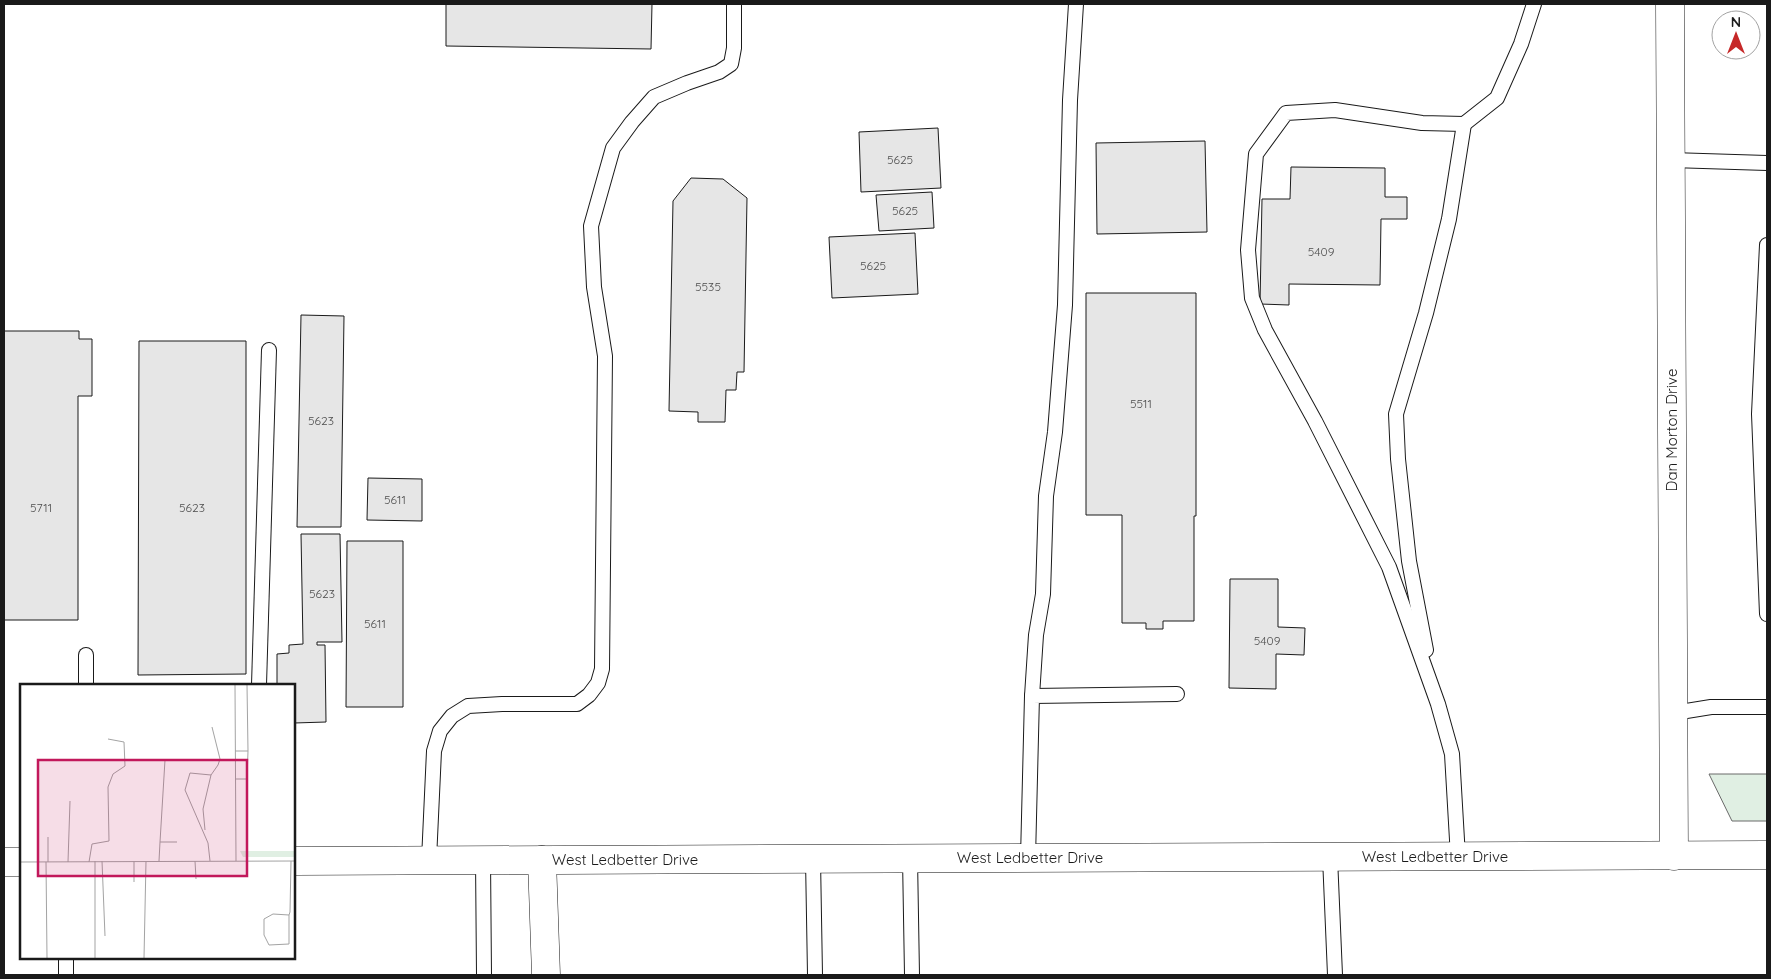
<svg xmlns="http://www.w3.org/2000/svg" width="1771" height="979" font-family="Quicksand,sans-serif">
<rect width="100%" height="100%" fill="#fff"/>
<polygon fill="#e0efe3" stroke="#6a6a6a" points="1709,774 1767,774 1767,821 1732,821"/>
<g fill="#e6e6e6" stroke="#1a1a1a">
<polygon points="446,4 652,4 651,49 446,46"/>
<polygon points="938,128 941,188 861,192 859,132"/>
<polygon points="1205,141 1207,232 1097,234 1096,143"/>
<polygon points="1291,167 1385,168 1385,197 1407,197 1407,219 1381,219 1380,285 1289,284 1289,305 1260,304 1262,199 1290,199"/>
<polygon points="691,178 723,179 747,198 744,372 737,372 736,390 726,390 725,422 698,422 698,412 669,411 673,201"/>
<polygon points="932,192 934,228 879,231 876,195"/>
<polygon points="915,233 918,294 832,298 829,237"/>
<polygon points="1086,293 1196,293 1196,516 1194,516 1194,621 1163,621 1163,629 1146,629 1146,623 1122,623 1122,515 1086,515"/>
<polygon points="301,315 344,316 341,527 297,527"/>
<polygon points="4,331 79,331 79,339 92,339 92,396 78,396 78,620 4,620"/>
<polygon points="139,341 246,341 246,674 138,675"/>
<polygon points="368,478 422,479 422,521 367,520"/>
<polygon points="301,534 340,534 342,642 317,642 317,645 325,645 326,722 294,723 294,685 277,685 277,654 289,653 289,645 303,644"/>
<polygon points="347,541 403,541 403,707 346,707"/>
<polygon points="1230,579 1278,579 1278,627 1305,628 1304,655 1276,654 1276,689 1229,688"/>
</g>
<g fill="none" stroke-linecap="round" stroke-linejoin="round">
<defs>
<g id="service">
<polyline points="1671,160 1767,163"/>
<polyline points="1767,245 1759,414 1767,614"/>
<polyline points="1426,650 1409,561 1398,459 1396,414 1426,313 1449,219 1464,124"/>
<polyline points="86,685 86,655"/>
<polyline points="259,685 269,350"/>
<polyline points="1032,696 1036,635 1043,594 1046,496 1055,432 1065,305 1070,100 1076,4"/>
<polyline points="1674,713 1711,707 1767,707"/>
<polyline points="1330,857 1335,975"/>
<polyline points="1458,857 1452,754 1438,704 1389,567 1315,421 1265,330 1252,298 1248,250 1256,154 1286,113 1335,110 1422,123 1464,124 1497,98 1521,44 1534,4"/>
<polyline points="910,858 912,975"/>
<polyline points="1028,858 1032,696 1177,694"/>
<polyline points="483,859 484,975"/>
<polyline points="813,859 815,975"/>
<polyline points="429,860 434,751 440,731 452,716 468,706 502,704 577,704 589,695 598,683 602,669 605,356 594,287 591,226 613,148 632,122 654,97 687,83 719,72 731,64 734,48 734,4"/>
<polyline points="66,958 66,975"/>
</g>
<polyline id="minor" points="542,860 546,975"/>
<g id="tertiary">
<polyline points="1670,4 1674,856"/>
<polyline points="294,861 1767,855"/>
<polyline points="4,862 21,862"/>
</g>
</defs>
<use href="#service" stroke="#1a1a1a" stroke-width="16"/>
<use href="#minor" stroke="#1a1a1a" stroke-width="29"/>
<use href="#tertiary" stroke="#1a1a1a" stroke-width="29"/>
<use href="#service" stroke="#fff" stroke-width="14"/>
<use href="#minor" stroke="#fff" stroke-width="28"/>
<use href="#tertiary" stroke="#fff" stroke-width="28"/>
</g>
<g text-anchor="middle" stroke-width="4" stroke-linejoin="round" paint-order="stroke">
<g font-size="12" fill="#4d4d4d">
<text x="900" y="164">5625</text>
<text x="905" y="215">5625</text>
<text x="1321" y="256">5409</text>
<text x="873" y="270">5625</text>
<text x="708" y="291">5535</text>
<text x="1141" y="408">5511</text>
<text x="321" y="425">5623</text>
<text x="395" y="504">5611</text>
<text x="41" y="512">5711</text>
<text x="192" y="512">5623</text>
<text x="322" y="598">5623</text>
<text x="375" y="628">5611</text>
<text x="1267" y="645">5409</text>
</g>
<g font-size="15" fill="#1a1a1a" stroke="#fff">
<text transform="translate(1672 430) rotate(-90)" y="5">Dan Morton Drive</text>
<text x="1435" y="862">West Ledbetter Drive</text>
<text x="1030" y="863">West Ledbetter Drive</text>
<text x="625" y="865">West Ledbetter Drive</text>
</g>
</g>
<g transform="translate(20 684)">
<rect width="275" height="275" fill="#fff"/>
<path d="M220 167H275V173H223Z" fill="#e0efe3"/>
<path fill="none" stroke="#a3a3a3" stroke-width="1" d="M215 1 216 177M215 67H228L227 1M215 95H227L228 67M185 146 183 125 191 91M140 158 145 76M227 163V95M82 177 85 252M114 177V198M139 177 140 158H157M175 177 176 195M190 177 188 159 165 106 170 89 191 91 198 81 200 75 192 43M0 178 275 177M26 178 27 274M28 178V153M48 178 50 117M69 178 72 160 89 157 88 103 93 90 105 82 104 58 88 55M269 231V260L249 261 244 251V235L253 230 269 231 270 228 271 177M75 274V177M124 274 126 177"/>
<path fill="#c2185b" fill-opacity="0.15" stroke="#c2185b" stroke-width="2.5" d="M18 76H227V192H18Z"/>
<rect width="275" height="275" fill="none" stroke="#1a1a1a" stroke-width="2.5"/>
</g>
<rect width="1771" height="979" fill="none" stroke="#1a1a1a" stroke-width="10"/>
<g transform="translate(1736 35)"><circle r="24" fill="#ffffff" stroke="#a3a3a3"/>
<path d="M0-4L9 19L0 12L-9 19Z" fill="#c62828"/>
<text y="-8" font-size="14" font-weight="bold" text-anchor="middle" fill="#1a1a1a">N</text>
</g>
</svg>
